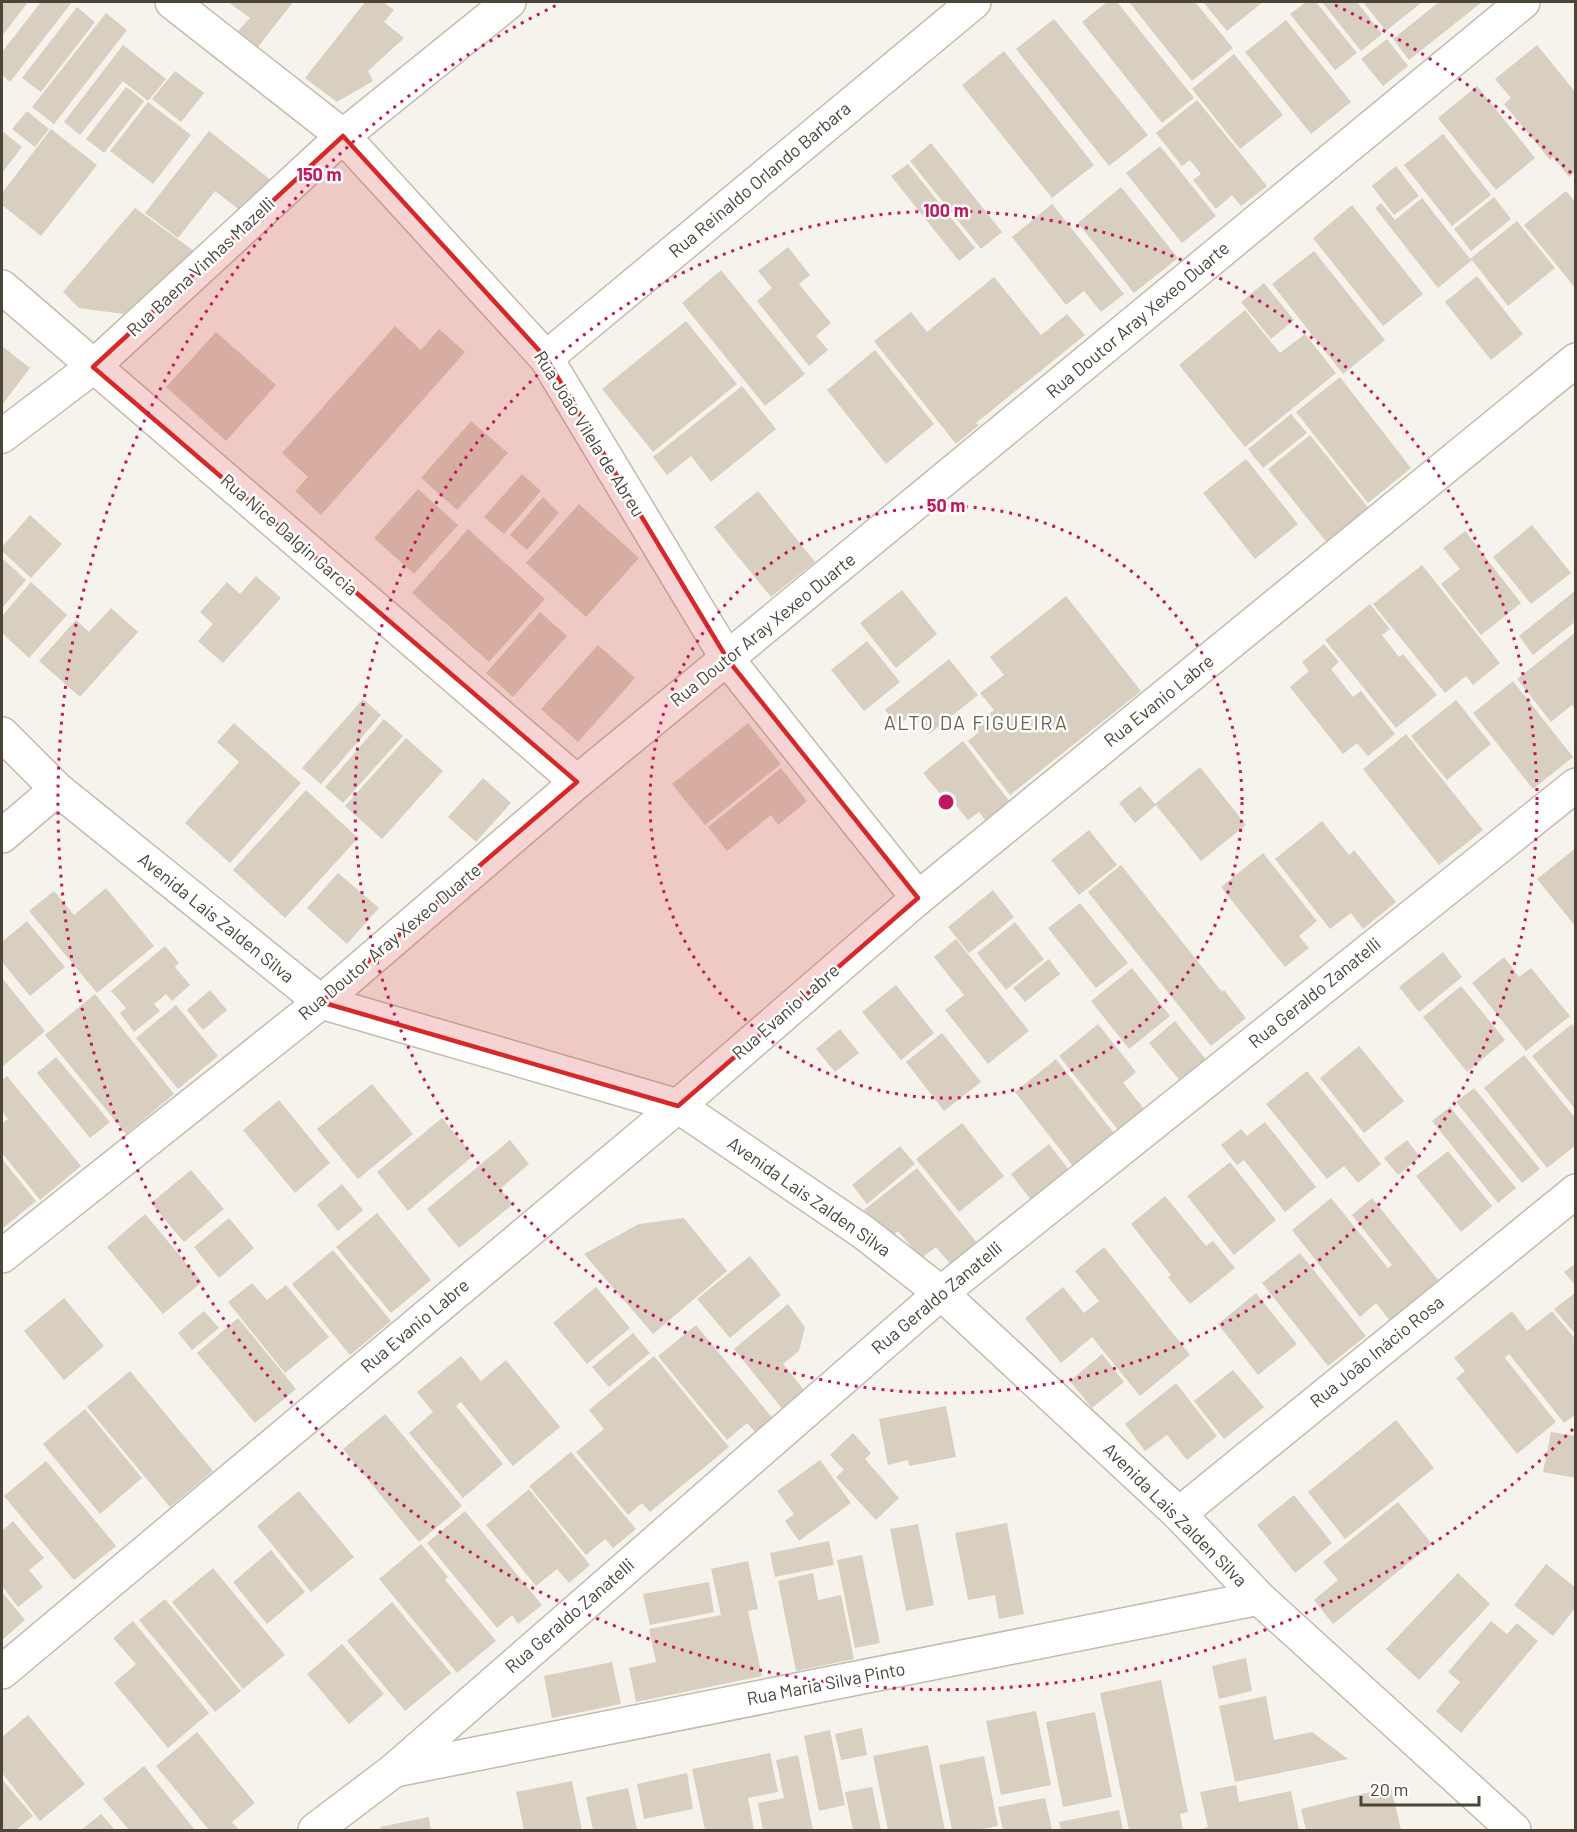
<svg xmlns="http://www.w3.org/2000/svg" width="1577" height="1832" font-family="Barlow,sans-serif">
<rect width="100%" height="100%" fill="#f6f3ec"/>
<g fill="#d8cfc1">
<polygon points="2,2 28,2 2,36"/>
<polygon points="41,2 72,2 10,82 2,75 2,52"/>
<polygon points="228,2 293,2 258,47 238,31 250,18"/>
<polygon points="365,2 383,2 394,10 384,22 404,38 368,71 373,81 337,102 305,78"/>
<polygon points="1107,2 1117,2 1194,98 1162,123 1082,22"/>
<polygon points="1129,2 1195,2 1233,48 1192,81"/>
<polygon points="1203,2 1263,2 1227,31"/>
<polygon points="1306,2 1316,2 1357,53 1335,70 1290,14"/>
<polygon points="1322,2 1357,2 1382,34 1361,51"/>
<polygon points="1363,2 1422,2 1386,31"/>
<polygon points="1439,2 1482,2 1409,60 1393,39"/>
<polygon points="77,7 95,22 41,92 22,78"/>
<polygon points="106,13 127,30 54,124 32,107"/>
<polygon points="1054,19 1148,135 1109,166 1016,49"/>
<polygon points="1286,20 1351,102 1311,134 1245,52"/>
<polygon points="1387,39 1408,66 1383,86 1361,59"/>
<polygon points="123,45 166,79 148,101 123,81 80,135 64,122"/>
<polygon points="1537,45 1576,93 1576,171 1569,177 1553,157 1550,160 1504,104 1511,98 1495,79"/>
<polygon points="1004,51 1094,165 1052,198 962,85"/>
<polygon points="1234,54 1283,115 1240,149 1192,89"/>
<polygon points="175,71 204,93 181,122 152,99"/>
<polygon points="1477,86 1535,158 1496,190 1438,118"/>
<polygon points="126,87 144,101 104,153 86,139"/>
<polygon points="1197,100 1267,186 1241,206 1232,195 1216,209 1193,180 1201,174 1190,160 1182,166 1156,133"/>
<polygon points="148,102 191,135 153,184 110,151"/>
<polygon points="27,111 49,129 35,147 12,129"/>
<polygon points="51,129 97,165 41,236 2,205 2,193"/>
<polygon points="2,131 22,147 2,173"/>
<polygon points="209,131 272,181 246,215 215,191 178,238 145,213"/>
<polygon points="1443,134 1491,195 1452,226 1404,165"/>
<polygon points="931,143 1002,232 981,249 910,161"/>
<polygon points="1160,146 1216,216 1182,243 1126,173"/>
<polygon points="908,164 975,248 959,261 891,176"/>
<polygon points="1396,166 1419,196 1394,215 1372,186"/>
<polygon points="1121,187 1178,258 1134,293 1078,223"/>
<polygon points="1566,191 1576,203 1576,289 1524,225"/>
<polygon points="1494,197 1511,219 1471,251 1454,229"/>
<polygon points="1422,198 1470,259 1517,221 1555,268 1508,306 1472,260 1438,288 1375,208 1381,203 1395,220"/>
<polygon points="1052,204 1124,294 1101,312 1084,291 1066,305 1012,237"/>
<polygon points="1352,205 1423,294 1383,326 1313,238"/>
<polygon points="135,208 194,251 124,314 79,308 63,292"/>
<polygon points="788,247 810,275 799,284 831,323 816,336 828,350 809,366 757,301 772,288 758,271"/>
<polygon points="1314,251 1385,340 1343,374 1272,284"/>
<polygon points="721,270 805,374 765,406 682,303"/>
<polygon points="1477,276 1523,334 1491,360 1445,302"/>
<polygon points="994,277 1041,335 1067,314 1085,335 976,423 979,425 956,444 874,341 911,312 927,332"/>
<polygon points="1264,283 1294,320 1271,339 1241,302"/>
<polygon points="1245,310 1280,353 1305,334 1336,373 1245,447 1179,365"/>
<polygon points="686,321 737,384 653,452 602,389"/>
<polygon points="395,326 421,350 439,329 465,352 321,515 295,491 308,477 282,453"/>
<polygon points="216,332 276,385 226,441 166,387"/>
<polygon points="2,346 30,368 2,405"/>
<polygon points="875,350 934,424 886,464 827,390"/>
<polygon points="1340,377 1411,468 1368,503 1296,412"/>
<polygon points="742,386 776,429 711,482 691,456 667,475 653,457"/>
<polygon points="1291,414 1307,433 1263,468 1248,449"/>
<polygon points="471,421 508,453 457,510 421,478"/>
<polygon points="1310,435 1370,510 1328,544 1268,469"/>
<polygon points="1246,459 1298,524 1255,559 1203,493"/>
<polygon points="522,474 541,491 504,534 484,517"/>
<polygon points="418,489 458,525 414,574 374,538"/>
<polygon points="758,491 815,562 771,597 714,527"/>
<polygon points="543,497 559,513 527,550 510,535"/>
<polygon points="579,504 639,558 586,617 526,563"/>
<polygon points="30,515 62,544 31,578 2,551 2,547"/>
<polygon points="1532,525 1571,573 1531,604 1493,557"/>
<polygon points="468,529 545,599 489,662 412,593"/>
<polygon points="1465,531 1521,603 1481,635 1441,584 1460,569 1443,548"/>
<polygon points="2,558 26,580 2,608"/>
<polygon points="1422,565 1500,663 1473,685 1466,676 1445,693 1373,604"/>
<polygon points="256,576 281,598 223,663 198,641 213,624 200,612 227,582 240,594"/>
<polygon points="31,582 67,615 29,658 2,633 2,616"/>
<polygon points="902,590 937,634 896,668 860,623"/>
<polygon points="1576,590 1576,621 1533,655 1519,636"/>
<polygon points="1066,596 1141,691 1010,795 968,741 979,732 974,727 994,710 980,693 1004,675 990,657"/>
<polygon points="1370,604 1390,629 1382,635 1399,657 1403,654 1437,695 1396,728 1325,640"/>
<polygon points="111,608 138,632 80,697 39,661 76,620 89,632"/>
<polygon points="540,612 567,636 513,697 486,673"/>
<polygon points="1576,632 1576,709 1572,705 1551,722 1517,679"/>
<polygon points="867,641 900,682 864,711 831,670"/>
<polygon points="1324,644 1339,662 1331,669 1353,697 1361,691 1395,734 1368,756 1357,743 1343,754 1290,687 1309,671 1302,662"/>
<polygon points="598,645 635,678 578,742 541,709"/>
<polygon points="949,659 978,695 929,734 913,714 897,726 885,710"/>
<polygon points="1513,681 1573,757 1533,789 1473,713"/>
<polygon points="363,699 381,715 321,784 302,768"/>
<polygon points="1456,700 1491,744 1447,780 1411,736"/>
<polygon points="384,719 403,736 343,803 325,787"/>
<polygon points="234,723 301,783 230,863 185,823 239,762 217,742"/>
<polygon points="748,723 781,764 705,825 672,784"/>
<polygon points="1406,734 1483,830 1439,865 1363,769"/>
<polygon points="406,738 443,771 382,839 345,806"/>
<polygon points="963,741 1010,802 986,821 979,812 968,820 954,803 950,806 923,773"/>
<polygon points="1200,767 1246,825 1201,861 1156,805 1135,823 1119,803 1140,786 1155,804"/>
<polygon points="781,768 807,801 778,825 771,815 727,851 708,827"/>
<polygon points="483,778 511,803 476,842 448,817"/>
<polygon points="306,790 358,838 285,918 233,870"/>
<polygon points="1322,821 1349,855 1354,850 1396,902 1363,929 1351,913 1330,929 1275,859"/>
<polygon points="1089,830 1117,865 1079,895 1051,860"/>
<polygon points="1576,848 1576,927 1537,879"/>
<polygon points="1263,853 1317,921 1299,936 1309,948 1285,967 1221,887"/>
<polygon points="1121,865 1222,992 1224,990 1246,1018 1211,1046 1088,892"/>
<polygon points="338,873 379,908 347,944 307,908"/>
<polygon points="106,888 154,946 97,993 29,911 54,891 74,915"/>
<polygon points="993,890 1014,917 969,953 948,927"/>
<polygon points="1080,903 1128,963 1096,988 1048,928"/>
<polygon points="27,921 65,967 30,996 2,962 2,942"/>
<polygon points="1015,922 1044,959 1006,990 977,953"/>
<polygon points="956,939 1029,1031 988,1064 945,1010 964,995 934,957"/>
<polygon points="165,946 179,963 175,967 190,985 172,1001 166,994 154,1004 160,1011 134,1032 120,1013 126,1008 111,991"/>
<polygon points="1443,952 1462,977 1419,1012 1399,987"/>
<polygon points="1504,957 1519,977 1531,968 1570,1016 1526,1051 1472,983"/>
<polygon points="1049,959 1060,974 1025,1002 1013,988"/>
<polygon points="1132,968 1170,1016 1129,1049 1091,1001"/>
<polygon points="2,978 45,1031 2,1067"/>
<polygon points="896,985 934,1033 901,1060 862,1012"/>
<polygon points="1461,986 1505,1040 1467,1072 1423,1017"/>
<polygon points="210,990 227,1010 203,1030 187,1010"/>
<polygon points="95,994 174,1094 126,1134 45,1035"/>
<polygon points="176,1005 218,1056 178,1089 136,1038"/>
<polygon points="1175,1021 1207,1061 1181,1082 1149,1043"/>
<polygon points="1098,1024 1136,1072 1123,1083 1145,1110 1119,1131 1059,1056"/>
<polygon points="1572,1024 1576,1029 1576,1110 1532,1056"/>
<polygon points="840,1029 859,1053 835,1072 816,1049"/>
<polygon points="942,1033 981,1082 944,1111 906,1062"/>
<polygon points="1359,1046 1404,1101 1364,1133 1320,1078"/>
<polygon points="1524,1055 1576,1119 1576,1145 1547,1168 1484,1088"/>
<polygon points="56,1057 110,1122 90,1138 37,1073"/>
<polygon points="1056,1059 1114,1133 1073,1166 1015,1092"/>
<polygon points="1307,1071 1381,1164 1358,1183 1344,1166 1327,1179 1266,1104"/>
<polygon points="7,1076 81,1166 40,1200 2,1153 2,1124 8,1119 2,1111 2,1080"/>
<polygon points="372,1084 413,1134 358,1179 317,1129"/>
<polygon points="1474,1088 1540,1169 1522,1183 1456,1102"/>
<polygon points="279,1100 330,1163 295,1193 243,1130"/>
<polygon points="1450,1107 1516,1188 1498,1203 1432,1121"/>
<polygon points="442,1118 473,1156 408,1211 377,1172"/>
<polygon points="1265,1122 1316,1187 1285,1212 1244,1160 1237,1165 1221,1145 1241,1129 1247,1136"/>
<polygon points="962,1123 1004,1176 959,1212 916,1159"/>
<polygon points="510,1140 529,1164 500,1189 513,1204 459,1248 427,1209"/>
<polygon points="1407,1140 1420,1157 1398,1175 1384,1158"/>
<polygon points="1049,1144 1069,1170 1031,1200 1011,1174"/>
<polygon points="900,1146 915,1164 867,1204 852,1185"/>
<polygon points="1448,1151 1492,1206 1461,1232 1416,1176"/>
<polygon points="2,1159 36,1201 2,1229"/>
<polygon points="1230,1162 1276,1220 1234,1255 1187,1196"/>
<polygon points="917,1168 978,1244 951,1265 936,1247 921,1258 898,1231 892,1236 864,1210"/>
<polygon points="191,1170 224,1209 184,1242 151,1203"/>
<polygon points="342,1184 363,1210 338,1231 317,1205"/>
<polygon points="1165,1196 1206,1246 1213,1241 1235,1268 1190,1304 1168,1277 1171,1275 1131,1224"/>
<polygon points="1331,1198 1388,1268 1392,1265 1352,1215 1372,1198 1439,1281 1390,1321 1376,1303 1360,1317 1292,1230"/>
<polygon points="377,1213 431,1280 391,1313 336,1247"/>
<polygon points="145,1214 202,1282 163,1314 107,1247"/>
<polygon points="229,1218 254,1248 219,1278 194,1247"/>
<polygon points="684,1218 727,1271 653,1334 584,1254 639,1224"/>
<polygon points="1104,1247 1190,1355 1140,1396 1092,1337 1061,1363 1025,1318 1063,1287 1084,1313 1099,1301 1075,1271"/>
<polygon points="333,1250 391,1321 350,1355 292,1284"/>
<polygon points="1300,1253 1366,1336 1328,1366 1262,1283"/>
<polygon points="750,1256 781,1295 730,1338 697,1299"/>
<polygon points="1576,1263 1576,1286 1564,1272"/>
<polygon points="252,1283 267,1300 286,1285 329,1337 285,1373 228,1302"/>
<polygon points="596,1287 630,1328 587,1364 553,1323"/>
<polygon points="1576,1292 1576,1335 1554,1309"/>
<polygon points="1256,1293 1297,1344 1258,1375 1218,1324"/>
<polygon points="64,1298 104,1346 64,1380 24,1331"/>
<polygon points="788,1304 805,1327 799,1351 783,1364 805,1391 783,1410 734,1349"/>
<polygon points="204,1311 219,1328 192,1350 178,1333"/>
<polygon points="1512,1311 1527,1331 1552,1311 1576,1340 1576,1414 1564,1423 1509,1354 1505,1358 1556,1422 1517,1454 1456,1378 1465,1371 1454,1358"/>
<polygon points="238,1318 296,1389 255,1423 197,1353"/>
<polygon points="696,1325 774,1420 757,1434 747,1423 727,1440 658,1356"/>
<polygon points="633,1333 650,1353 609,1387 592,1367"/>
<polygon points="1102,1354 1124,1382 1092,1408 1070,1381"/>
<polygon points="461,1356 481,1381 506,1360 560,1427 513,1466 461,1402 456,1406 503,1464 463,1498 409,1433 433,1412 417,1392"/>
<polygon points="654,1356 729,1447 650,1512 642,1503 628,1515 576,1452 604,1429 589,1410"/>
<polygon points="1233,1370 1264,1407 1224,1439 1194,1401"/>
<polygon points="130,1371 213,1471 170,1507 87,1407"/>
<polygon points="1176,1383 1217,1436 1187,1460 1167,1435 1145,1451 1125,1424"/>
<polygon points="946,1406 956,1457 909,1466 908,1460 888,1465 879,1419"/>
<polygon points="85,1409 142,1478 100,1514 43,1444"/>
<polygon points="385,1414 462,1506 419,1542 343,1449"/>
<polygon points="1396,1420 1434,1468 1345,1539 1308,1492"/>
<polygon points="1551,1432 1576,1436 1576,1478 1543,1472"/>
<polygon points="853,1433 871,1453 865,1459 899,1498 876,1520 836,1477 844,1470 830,1455"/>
<polygon points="571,1452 636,1529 613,1548 605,1539 586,1555 529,1486"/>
<polygon points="820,1460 851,1503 799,1541 785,1521 794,1514 777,1491"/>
<polygon points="46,1461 116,1546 74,1580 4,1496"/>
<polygon points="529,1489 590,1565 569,1583 557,1569 536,1586 486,1525"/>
<polygon points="299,1491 354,1557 311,1592 257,1526"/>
<polygon points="1294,1495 1332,1543 1295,1573 1257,1525"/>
<polygon points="1398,1502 1432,1544 1333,1624 1314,1600 1338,1580 1323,1562"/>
<polygon points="465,1511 542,1605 518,1624 512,1615 497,1628 427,1543"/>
<polygon points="13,1521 44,1558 29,1570 43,1587 18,1607 2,1586 2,1531"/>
<polygon points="1007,1523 1024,1614 999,1619 995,1595 968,1600 955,1533"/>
<polygon points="918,1524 934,1605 906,1611 890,1529"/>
<polygon points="829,1541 834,1565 775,1577 770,1553"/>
<polygon points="421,1544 448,1577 445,1580 496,1641 457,1673 379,1579"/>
<polygon points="271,1550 305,1592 267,1624 233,1582"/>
<polygon points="862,1555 880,1643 855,1648 837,1560"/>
<polygon points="748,1561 758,1609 748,1611 762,1676 636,1702 629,1668 656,1662 649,1629 721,1615 711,1569"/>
<polygon points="1546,1564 1576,1588 1576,1607 1553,1636 1514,1605"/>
<polygon points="213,1568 285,1655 243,1689 172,1602"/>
<polygon points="813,1573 818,1600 841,1595 854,1659 796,1671 778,1581"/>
<polygon points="1458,1573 1490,1604 1419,1680 1386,1649"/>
<polygon points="709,1582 714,1612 650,1625 643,1594"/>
<polygon points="2,1592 25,1620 2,1640"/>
<polygon points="165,1599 241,1691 215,1712 139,1620"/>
<polygon points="392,1602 451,1673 405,1711 347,1641"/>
<polygon points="133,1621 209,1713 168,1748 114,1683 136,1664 113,1638"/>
<polygon points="1491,1621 1507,1634 1517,1623 1538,1641 1461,1733 1436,1711 1460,1682 1448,1672"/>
<polygon points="342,1644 384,1694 349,1724 307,1674"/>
<polygon points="1246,1658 1252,1691 1219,1699 1212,1666"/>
<polygon points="612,1662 621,1704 552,1718 544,1676"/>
<polygon points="1161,1680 1188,1812 1180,1814 1183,1830 1129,1830 1100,1693"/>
<polygon points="1266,1696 1274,1740 1312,1732 1348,1759 1235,1782 1219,1706"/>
<polygon points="1036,1711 1051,1785 1001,1795 986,1721"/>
<polygon points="1095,1712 1112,1797 1063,1807 1046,1722"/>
<polygon points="28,1715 85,1784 40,1821 2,1773 2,1737"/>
<polygon points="862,1728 867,1755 841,1760 835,1734"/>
<polygon points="830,1730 845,1805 819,1811 804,1736"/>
<polygon points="197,1732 255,1803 232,1822 239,1830 209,1830 156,1766"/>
<polygon points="928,1745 945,1830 888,1830 873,1756"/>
<polygon points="770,1753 778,1792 748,1798 754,1830 705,1830 692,1769"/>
<polygon points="798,1755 813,1830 763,1830 758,1803 784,1798 776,1760"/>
<polygon points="984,1756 998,1826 977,1830 952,1830 939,1765"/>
<polygon points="144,1766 195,1830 129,1830 103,1799"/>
<polygon points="687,1773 693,1809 644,1819 637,1784"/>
<polygon points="2,1779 33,1816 16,1830 2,1830"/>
<polygon points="572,1781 582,1830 524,1830 516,1792"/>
<polygon points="1236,1785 1239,1802 1291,1791 1299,1830 1198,1830 1208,1827 1200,1792"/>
<polygon points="872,1787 881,1830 853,1830 845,1792"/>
<polygon points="1391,1787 1401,1830 1306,1830 1301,1809"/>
<polygon points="628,1788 637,1830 593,1830 586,1797"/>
<polygon points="1045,1798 1052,1830 1003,1830 998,1807"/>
<polygon points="1119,1810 1123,1830 1061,1830 1059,1822"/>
<polygon points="101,1814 115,1830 81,1830"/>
<polygon points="429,1817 431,1830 381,1830 380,1827"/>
</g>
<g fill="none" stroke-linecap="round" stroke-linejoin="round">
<defs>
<g id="minor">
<polyline points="172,2 343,136 546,358 728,660 918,898"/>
<polyline points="2,287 577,782"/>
<polyline points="546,358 974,2"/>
<polyline points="2,436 93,367 343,136 509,2"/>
<polyline points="2,734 57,789 321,1002 678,1106 863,1232 941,1293 1179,1514 1259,1598 1514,1830"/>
<polyline points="2,836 57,789"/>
<polyline points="2,1256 321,1002 577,782 1523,2"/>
<polyline points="1179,1514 1576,1191"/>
<polyline points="2,1672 678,1106 918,898 1576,360"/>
<polyline points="395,1770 1259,1598"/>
<polyline points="315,1830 393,1771 941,1293 1576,785"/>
</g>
</defs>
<use href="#minor" stroke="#c2bbae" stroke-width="36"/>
<use href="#minor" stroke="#fff" stroke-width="33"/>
</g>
<path fill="#d62828" fill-opacity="0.2" stroke="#d62828" stroke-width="4.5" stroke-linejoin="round" d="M343 136 546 358 728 660 918 898 678 1106 321 1002 577 782 93 367Z"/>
<g fill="none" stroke="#c2185b" stroke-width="3" stroke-dasharray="3 6">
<circle cx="946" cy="802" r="296"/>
<circle cx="946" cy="802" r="591"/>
<path d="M1573 1429A887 887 0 1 1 557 5M1335 5A887 887 0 0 1 1573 175"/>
</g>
<g text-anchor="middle" stroke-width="5" stroke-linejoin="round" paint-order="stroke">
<g font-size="18" fill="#4b4439" stroke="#fff">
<text transform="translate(760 180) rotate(-40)" y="6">Rua Reinaldo Orlando Barbara</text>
<text transform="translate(201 267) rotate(-43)" y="6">Rua Baena Vinhas Mazelli</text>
<text transform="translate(1138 320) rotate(-40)" y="6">Rua Doutor Aray Xexeo Duarte</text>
<text transform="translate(589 434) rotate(58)" y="6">Rua João Vilela de Abreu</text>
<text transform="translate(289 535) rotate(41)" y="6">Rua Nice Dalgin Garcia</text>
<text transform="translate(763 630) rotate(-39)" y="6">Rua Doutor Aray Xexeo Duarte</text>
<text transform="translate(1159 701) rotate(-39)" y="6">Rua Evanio Labre</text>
<text transform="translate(216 918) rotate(39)" y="6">Avenida Lais Zalden Silva</text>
<text transform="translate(390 942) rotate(-40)" y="6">Rua Doutor Aray Xexeo Duarte</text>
<text transform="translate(1315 993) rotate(-39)" y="6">Rua Geraldo Zanatelli</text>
<text transform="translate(786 1012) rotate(-41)" y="6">Rua Evanio Labre</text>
<text transform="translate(809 1197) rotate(35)" y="6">Avenida Lais Zalden Silva</text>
<text transform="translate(937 1298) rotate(-40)" y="6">Rua Geraldo Zanatelli</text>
<text transform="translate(415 1326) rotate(-40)" y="6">Rua Evanio Labre</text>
<text transform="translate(1377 1352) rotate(-39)" y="6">Rua João Inácio Rosa</text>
<text transform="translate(1175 1515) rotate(45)" y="6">Avenida Lais Zalden Silva</text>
<text transform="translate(570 1616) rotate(-41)" y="6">Rua Geraldo Zanatelli</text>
<text transform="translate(826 1684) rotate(-11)" y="6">Rua Maria Silva Pinto</text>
</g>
<g font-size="20" letter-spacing="1.5" fill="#6e6250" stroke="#fff">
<text x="976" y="730">ALTO DA FIGUEIRA</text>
</g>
</g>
<circle cx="946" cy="802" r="9" fill="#c2185b" stroke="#fff" stroke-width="3"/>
<g font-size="18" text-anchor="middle" font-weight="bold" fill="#c2185b" stroke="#fff" stroke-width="5" stroke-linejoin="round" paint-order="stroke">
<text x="319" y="181">150 m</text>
<text x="946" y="217">100 m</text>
<text x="946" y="512">50 m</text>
</g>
<rect width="1577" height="1832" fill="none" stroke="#4b4439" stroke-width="6"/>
<path d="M1361 1796v9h118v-9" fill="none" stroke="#4b4439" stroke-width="3"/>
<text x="1370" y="1796" font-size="18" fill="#4b4439" stroke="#ffffff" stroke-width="4.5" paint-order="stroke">20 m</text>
</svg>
